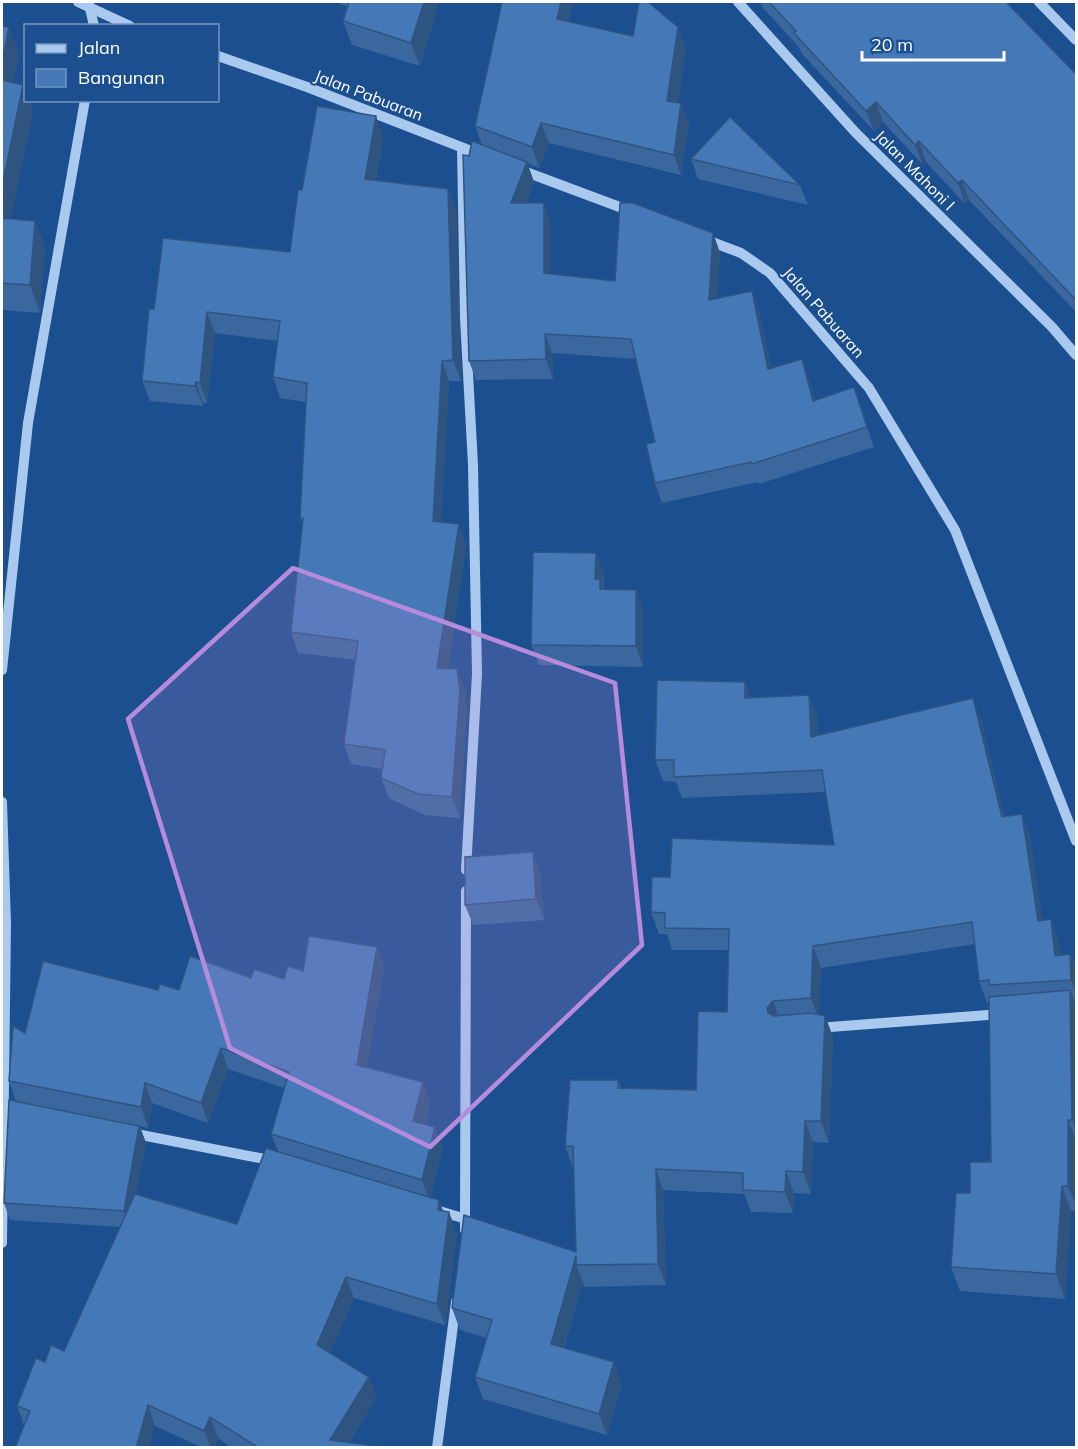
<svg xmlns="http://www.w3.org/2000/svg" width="1078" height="1449" font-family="Mulish,sans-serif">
<rect width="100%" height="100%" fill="#1b4f8f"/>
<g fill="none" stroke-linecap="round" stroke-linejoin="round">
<g stroke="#a9c9ee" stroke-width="10">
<polyline points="78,2 130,26"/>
<polyline points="738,2 855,132 1052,327 1076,355"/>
<polyline points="1039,2 1076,40"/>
<polyline points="89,4 94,26"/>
<polyline points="218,56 307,87 484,156"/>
<polyline points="462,148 465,318 473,465 477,674 466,870"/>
<polyline points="518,169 633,212"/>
<polyline points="704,239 741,253 770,273 869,388 955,530 1076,841"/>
<polyline points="2,670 28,423 85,100"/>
<polyline points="2,802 6,924 2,1243"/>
<polyline points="817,1028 1001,1014"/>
<polyline points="131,1133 275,1161"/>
<polyline points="436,1210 466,1219"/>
<polyline points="465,1230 466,891"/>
<polyline points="437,1448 456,1302"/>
</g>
</g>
<g fill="#3a679d" fill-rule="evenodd">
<polygon points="336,2 439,2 420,66 352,45 343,21 348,7"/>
<polygon points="761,2 1006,2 1077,75 1077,313 969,200 965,204 926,162 923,165 883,122 874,131 802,54 799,47 763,8"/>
<polygon points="572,5 568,22 686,47 678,102 689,123 681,175 549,143 539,168 527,163 534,182 526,203 551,223 551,274 615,281 713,233 720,253 717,298 752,291 759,311 771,368 809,379 815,400 854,387 874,447 759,484 758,482 662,503 655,483 655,442 636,359 552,353 553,379 476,380 469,361 469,156 482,145 475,126"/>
<polygon points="2,26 9,27 19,55 13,83 26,100 29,100 33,112 10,219 35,221 45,248 40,313 2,310"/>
<polygon points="383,137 376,180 448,189 456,209 461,381 449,381 441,522 466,545 448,668 465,689 467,710 460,818 425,815 389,798 381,778 383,769 351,764 344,744 356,660 298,653 291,632 303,524 300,518 306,402 280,398 273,377 278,341 215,333 207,403 203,403 203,406 150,401 142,381 154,309 290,252 302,190"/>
<polygon points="691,159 800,185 808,205 698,179"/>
<polygon points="604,573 604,589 636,590 643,610 643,667 539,665 531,645"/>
<polygon points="745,682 751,698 809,695 817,717 818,735 981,719 1004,817 1022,814 1030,836 1042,920 1051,919 1058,941 1060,955 1070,954 1077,971 1077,1001 1074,1001 1077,1008 1077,1211 1071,1211 1065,1299 960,1291 951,1267 970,1193 991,1162 989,1002 987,1003 979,981 975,944 821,968 819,1015 825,1016 833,1037 829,1143 813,1142 811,1194 794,1193 793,1213 751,1212 744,1194 663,1190 666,1285 584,1287 583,1282 564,1348 622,1384 607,1435 483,1399 475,1377 487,1338 460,1330 452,1308 576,1252 573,1167 565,1146 618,1080 621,1088 696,1090 727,1012 729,950 672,950 667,934 659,934 651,912 670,877 834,845 825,792 682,798 676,782 663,781 655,760"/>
<polygon points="540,872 544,920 473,925 465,905"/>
<path d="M377 947 384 967 367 1067 431 1102 425 1124 435 1127 443 1148 430 1197 443 1211 457 1233 445 1325 354 1298 330 1353 369 1377 376 1398 349 1443 389 1448H232L218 1438 214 1448H203L155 1426 24 1425 17 1406 45 1362 64 1351 120 1227 10 1220 4 1203 16 1102 9 1081 25 1033 158 990H179L251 978 284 979 303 971ZM228 1069 284 1088 271 1134 278 1151 237 1224 136 1194 146 1143 140 1126 148 1128 152 1103 208 1123Z"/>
</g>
<g fill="#305480">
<polygon points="424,2 439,2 420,66 411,43"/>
<polygon points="561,2 571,2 572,5 565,40 557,19"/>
<polygon points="9,27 19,55 8,107 2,90 2,61"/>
<polygon points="678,27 686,47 675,122 667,101"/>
<polygon points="23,85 26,92 26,100 29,100 33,112 5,245 2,236 2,186"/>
<polygon points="876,102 883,122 874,131 866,111"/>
<polygon points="681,103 689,123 681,175 674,155"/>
<polygon points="376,116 383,137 372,199 365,179"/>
<polygon points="541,123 549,143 539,168 532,147"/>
<polygon points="919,141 926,162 923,165 915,145"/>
<polygon points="527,162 534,182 518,223 511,203"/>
<polygon points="962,180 969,200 965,204 958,183"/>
<polygon points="448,189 456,209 461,381 453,360"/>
<polygon points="544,203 551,223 551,292 544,273"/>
<polygon points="35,221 45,248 40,313 30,285"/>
<polygon points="713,233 720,253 716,320 709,300"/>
<polygon points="752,291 759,311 775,388 768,369"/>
<polygon points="207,312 215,333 207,403 200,383"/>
<polygon points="545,334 552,353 553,379 546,359"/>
<polygon points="802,359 809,379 820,420 813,401"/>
<polygon points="442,361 449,381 440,541 433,521"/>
<polygon points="196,382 203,403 203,406 195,386"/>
<polygon points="854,387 861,407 874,447 867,427"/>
<polygon points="459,524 466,545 445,688 437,668"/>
<polygon points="596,553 604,573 603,587 608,599 608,609 595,579"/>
<polygon points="636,590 643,610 643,667 636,646"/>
<polygon points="457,669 465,689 467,710 460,818 452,797"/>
<polygon points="745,682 753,703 745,698"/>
<polygon points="809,695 817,717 819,759 811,737"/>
<polygon points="973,698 981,719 1009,839 1002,817"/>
<polygon points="1022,814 1030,836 1046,942 1038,921"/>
<polygon points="533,852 540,872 544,920 536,899"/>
<polygon points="1051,919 1058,941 1062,977 1055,956"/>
<polygon points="813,946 821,968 819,1020 811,998"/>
<polygon points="377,947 384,967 364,1085 357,1065"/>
<polygon points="1070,954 1077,971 1077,995 1071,980"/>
<polygon points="1070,990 1077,1008 1077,1132 1072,1120"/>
<polygon points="773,1001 781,1023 775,1030 767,1008"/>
<polygon points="825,1016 833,1037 829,1143 821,1121"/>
<polygon points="221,1048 228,1069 208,1123 201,1103"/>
<polygon points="423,1082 431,1102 420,1141 413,1121"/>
<polygon points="145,1083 152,1103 148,1128 141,1107"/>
<polygon points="1068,1120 1077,1142 1077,1208 1068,1186"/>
<polygon points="805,1121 813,1142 811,1194 803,1172"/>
<polygon points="139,1126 146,1143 130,1228 124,1211"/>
<polygon points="435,1127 443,1148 429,1200 422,1180"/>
<polygon points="656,1169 663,1190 666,1285 658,1264"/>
<polygon points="786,1171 794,1193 793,1213 785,1192"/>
<polygon points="1062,1186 1071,1211 1065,1299 1056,1274"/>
<polygon points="439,1200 447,1221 438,1210"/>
<polygon points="449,1212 457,1233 445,1325 437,1304"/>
<polygon points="576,1256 576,1265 583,1282 558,1366 551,1344"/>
<polygon points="346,1277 354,1298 325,1366 317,1345"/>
<polygon points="614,1362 622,1384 607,1435 599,1414"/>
<polygon points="369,1377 376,1398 346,1448 330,1440"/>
<polygon points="148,1405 155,1426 149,1448 136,1448"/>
<polygon points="210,1417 218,1438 214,1448 211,1448 204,1431"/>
</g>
<g fill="#4478b7" stroke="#305480" stroke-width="1.5">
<polygon points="349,2 424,2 411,43 343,21"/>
<polygon points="502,2 561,2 557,19 633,36 639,2 648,2 678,27 667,101 681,103 674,155 541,123 532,147 475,126"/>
<polygon points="769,2 1006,2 1077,75 1077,298 1075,299 962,180 958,183 919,141 915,145 876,102 866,111 794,33 796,31"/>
<polygon points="2,26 9,27 2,61"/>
<polygon points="2,80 23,85 2,186"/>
<polygon points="317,106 376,116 365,179 448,189 453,360 442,361 433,521 459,524 437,668 457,669 460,690 452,797 418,794 381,778 385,750 344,744 358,641 291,632 303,518 300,518 307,383 273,377 280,321 207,312 200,383 196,382 195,386 142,381 149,309 154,309 163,238 290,252 298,190 302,190"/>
<polygon points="730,117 800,185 691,159"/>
<polygon points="472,141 527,162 511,203 544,203 544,273 615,281 620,203 633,203 713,233 709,300 752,291 768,369 802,359 813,401 854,387 867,427 752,464 751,462 655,483 646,444 655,442 631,339 545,334 546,359 469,361 463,155 469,156"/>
<polygon points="2,218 35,221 30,285 2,283"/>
<polygon points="533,552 596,553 595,579 600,579 600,589 636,590 636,646 531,645"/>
<polygon points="657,680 745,682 745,698 809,695 811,737 973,698 1002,817 1022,814 1038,921 1051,919 1055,956 1070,954 1071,980 990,985 989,980 979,981 972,922 813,946 811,998 773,1001 767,1008 768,1013 774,1016 811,1013 825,1016 821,1121 805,1121 803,1172 786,1171 785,1192 743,1190 743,1173 656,1169 658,1264 576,1265 576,1256 551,1344 614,1362 599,1414 475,1377 492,1320 452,1308 464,1215 576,1252 573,1146 565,1146 570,1080 618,1080 618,1088 696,1090 698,1011 727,1012 729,929 665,928 665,913 651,912 652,877 670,877 672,838 834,845 822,770 674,777 674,760 655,760"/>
<polygon points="533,852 536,899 465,905 465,857"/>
<polygon points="309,936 377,947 357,1065 423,1082 413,1121 435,1127 422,1180 271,1134 289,1072 221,1048 201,1103 145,1083 141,1107 9,1081 13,1026 25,1033 43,961 158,990 160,984 179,990 190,956 251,978 254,969 284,979 288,966 303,971"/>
<polygon points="1070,990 1072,1120 1068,1120 1068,1186 1062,1186 1056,1274 951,1267 956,1193 970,1193 970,1162 991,1162 989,997"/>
<polygon points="9,1100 139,1126 124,1211 4,1203"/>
<polygon points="266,1148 439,1200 438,1210 449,1212 437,1304 346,1277 317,1345 369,1377 330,1440 389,1448 259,1448 210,1417 204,1431 148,1405 136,1448 15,1448 30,1411 17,1406 36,1358 45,1362 51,1345 64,1351 135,1194 237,1224"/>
</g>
<path fill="#b68bdc" fill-opacity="0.2" stroke="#b68bdc" stroke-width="4.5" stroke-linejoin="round" d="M293 568 615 683 642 945 430 1147 230 1048 128 719Z"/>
<g text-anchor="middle" stroke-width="4.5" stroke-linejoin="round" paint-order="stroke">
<g font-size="16" fill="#fff" stroke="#1b4f8f">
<text transform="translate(369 95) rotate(21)" y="6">Jalan Pabuaran</text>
<text transform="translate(915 170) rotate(45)" y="6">Jalan Mahoni I</text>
<text transform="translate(824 312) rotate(49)" y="6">Jalan Pabuaran</text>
</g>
</g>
<rect width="1078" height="1449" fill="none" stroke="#ffffff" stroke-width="6"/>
<rect x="24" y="24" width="195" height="78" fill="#1b4f8f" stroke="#7695bc" stroke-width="1.5"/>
<rect x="36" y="44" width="30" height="9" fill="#a9c9ee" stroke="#7695bc" stroke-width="1.5"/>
<text x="78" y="54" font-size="18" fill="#ffffff">Jalan</text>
<rect x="36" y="69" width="30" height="18" fill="#4478b7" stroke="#7695bc" stroke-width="1.5"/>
<text x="78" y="84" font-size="18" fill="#ffffff">Bangunan</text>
<path d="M862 51v9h142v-9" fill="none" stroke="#ffffff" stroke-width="3"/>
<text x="871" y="51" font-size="18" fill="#ffffff" stroke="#1b4f8f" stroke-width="4.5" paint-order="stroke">20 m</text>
</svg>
